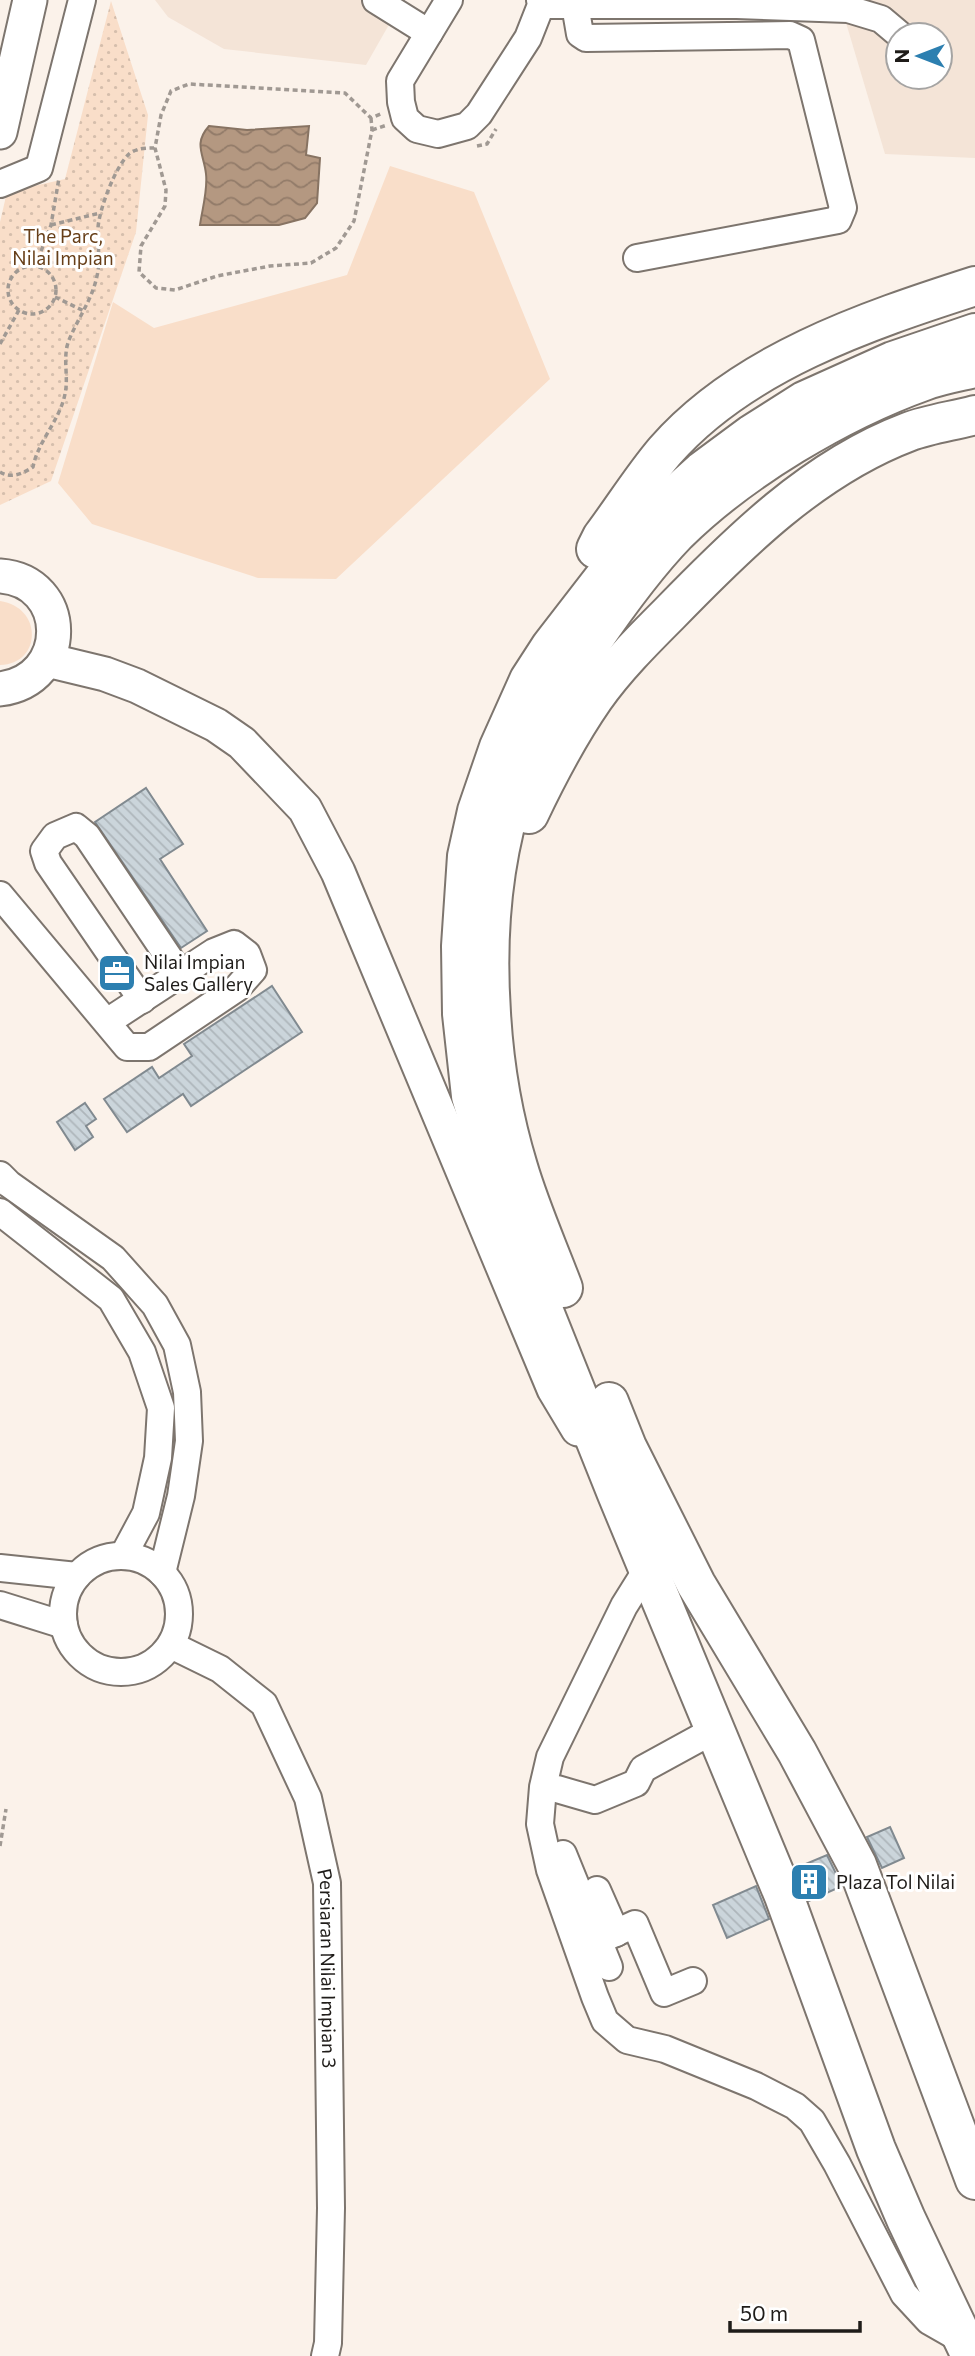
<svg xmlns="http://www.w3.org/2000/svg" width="975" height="2356" font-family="Commissioner,sans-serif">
<defs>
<pattern id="park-dots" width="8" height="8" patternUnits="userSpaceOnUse" patternTransform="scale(1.75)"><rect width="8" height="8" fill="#f9dec9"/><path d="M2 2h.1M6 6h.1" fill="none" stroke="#d5beac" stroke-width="1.8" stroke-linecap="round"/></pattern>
<pattern id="water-waves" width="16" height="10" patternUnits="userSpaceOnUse" patternTransform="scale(1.75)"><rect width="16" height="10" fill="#b49881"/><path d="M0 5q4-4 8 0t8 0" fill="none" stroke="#927b69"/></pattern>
<pattern id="building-back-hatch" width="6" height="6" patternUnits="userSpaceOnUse" patternTransform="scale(1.75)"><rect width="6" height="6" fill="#cbd5db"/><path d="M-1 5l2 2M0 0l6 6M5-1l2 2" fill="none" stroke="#aeb6bb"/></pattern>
</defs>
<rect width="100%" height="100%" fill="#fbf2ea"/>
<g fill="#f4e4d7" fill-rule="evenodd">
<polygon points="155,0 403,0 366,65 224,49 168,17"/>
<path d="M847 0H975V158L885 154 844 16ZM898 35H940V77H898Z"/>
</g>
<g fill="#f9dec9">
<polygon points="390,166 474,192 550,379 336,579 258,578 92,524 58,483 113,302 154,328 347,275"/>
<path d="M0 601C43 607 42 664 0 665Z"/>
</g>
<polygon fill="url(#park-dots)" points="111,1 148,115 136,232 51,481 0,505 0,222 7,192 65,179"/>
<path fill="url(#water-waves)" stroke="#877362" stroke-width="2" d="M209 126 247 130 309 126 306 155 320 158 317 203 305 218 279 225H200C202 210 208 190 206 174 204 154 193 144 209 126Z"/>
<g fill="url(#building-back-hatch)" stroke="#818a90" stroke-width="2">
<polygon points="146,788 183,844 160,859 207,931 181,948 95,822"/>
<polygon points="272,986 302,1032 191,1106 183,1094 127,1132 104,1099 152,1067 159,1078 192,1056 184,1044"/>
<polygon points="85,1103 96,1119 86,1126 93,1137 75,1150 57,1122"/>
<polygon points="890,1827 904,1858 882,1868 867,1837"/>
<polygon points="827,1855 842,1886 809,1901 796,1868"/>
<polygon points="756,1886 769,1919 727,1938 713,1905"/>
</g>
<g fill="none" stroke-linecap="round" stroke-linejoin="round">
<defs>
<g id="minor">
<polyline points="376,0 429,33"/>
<polyline points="449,0 400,81 401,102 405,118 417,129 438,134 467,126 479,114 528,38 541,5 540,0"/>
<polyline points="541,5 737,5 848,9 881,19 900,35"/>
<polyline points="575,5 580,34 586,38 790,35 801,40 843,208 838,220 637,258"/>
<polyline points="0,184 39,168 82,0"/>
<polyline points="0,895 127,1047 149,1047 237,988 253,970 247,954 234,944 214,952 107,1022"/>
<polyline points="142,1000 48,863 44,851 55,836 76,827 87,836 180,974"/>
<polyline points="0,1175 9,1184 113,1258 155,1305 177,1345 187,1392 189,1441 181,1496 162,1573"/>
<polyline points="0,1212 111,1299 142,1352 161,1408 158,1458 146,1513 123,1556"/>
<circle cx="121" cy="1614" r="58"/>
<polyline points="649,1566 624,1606 550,1757 543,1787 540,1824 550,1870 595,1997 605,2021 627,2040 665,2049 756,2086 795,2106 812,2121 837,2164 904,2294 929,2321 964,2341"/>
<polyline points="0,1568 77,1576"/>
<polyline points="0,1605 64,1625"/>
<path id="s1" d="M171 1645 220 1669 264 1704 308 1798 327 1883 331 2208 328 2343 325 2356"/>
<polyline points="557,1789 595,1800 636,1783 643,1769 716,1729"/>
<polyline points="563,1854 609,1967"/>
<polyline points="597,1890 616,1933"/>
<polyline points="598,1941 635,1924 664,1993 693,1981"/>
</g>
<g id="major">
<polyline points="0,132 30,0"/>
<path d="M0 576C71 581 72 680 0 689"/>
<polyline points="47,660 105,674 137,686 216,725 242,743 305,809 338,872 554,1389 578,1429"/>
</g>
<g id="highway">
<path d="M596 549 602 537C623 509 642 478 665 451 742 363 866 321 975 286"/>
<path d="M529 814C548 774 569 734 594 698 615 668 643 640 669 614 738 543 813 468 908 432 929 424 953 421 975 415"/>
<path d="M563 1288C548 1248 530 1208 518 1167 503 1118 494 1065 491 1013 486 938 492 859 516 788 534 736 561 688 591 643 617 605 645 566 677 533 741 470 840 411 924 381 940 375 958 372 975 368"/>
<polyline points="609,1402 627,1447 696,1584 797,1752 857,1865 975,2180"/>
<polyline points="971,2356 906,2219 876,2149 784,1896 617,1494 509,1224 471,1096 462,1014 461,946 467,856 477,811 499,747 529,680 551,646 650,518 702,471 752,434 804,401 893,361 975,333"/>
</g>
</defs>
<use href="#minor" stroke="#7d756e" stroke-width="30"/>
<use href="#major" stroke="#7d756e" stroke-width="37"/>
<use href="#highway" stroke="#7d756e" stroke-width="42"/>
<g stroke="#a09993" stroke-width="3.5" stroke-dasharray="5 3.5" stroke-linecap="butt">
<polyline points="371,118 372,130 354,221 336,248 311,263 270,266 217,276 175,290 156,288 139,272 141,246 165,206 166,190 155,148 161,115 171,91 189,84 345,93 371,118 383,113"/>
<polyline points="372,130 387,125"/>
<polyline points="477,146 487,144 496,129"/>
<polyline points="51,225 100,213"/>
<circle cx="32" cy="290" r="24"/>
<polyline points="35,267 51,225 59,178"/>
<polyline points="55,297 84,311"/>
<polyline points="0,344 19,310"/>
<path d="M0 472C11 479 22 474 33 467 38 441 60 420 65 394 69 376 62 358 69 340 78 318 92 300 97 276 101 260 97 245 98 228 99 210 115 167 129 154 136 148 146 148 154 148"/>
<polyline points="0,1846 6,1809"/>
</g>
<use href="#minor" stroke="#fff" stroke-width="26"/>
<use href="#major" stroke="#fff" stroke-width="33"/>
<use href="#highway" stroke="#fff" stroke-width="38"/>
</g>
<defs>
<symbol id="office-square" viewBox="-11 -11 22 22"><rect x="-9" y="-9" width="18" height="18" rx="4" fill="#2c7fb0" stroke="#fff"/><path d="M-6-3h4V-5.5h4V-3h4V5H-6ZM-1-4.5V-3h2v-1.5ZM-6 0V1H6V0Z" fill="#fff"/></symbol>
<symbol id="building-square" viewBox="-11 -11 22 22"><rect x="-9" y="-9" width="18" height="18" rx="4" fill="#2c7fb0" stroke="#fff"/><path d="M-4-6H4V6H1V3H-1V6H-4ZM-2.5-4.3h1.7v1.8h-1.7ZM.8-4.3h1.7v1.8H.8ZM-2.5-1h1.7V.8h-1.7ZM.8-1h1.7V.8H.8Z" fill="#fff"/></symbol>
</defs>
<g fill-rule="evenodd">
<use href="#office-square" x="95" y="951" width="44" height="44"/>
<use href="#building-square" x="787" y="1860" width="44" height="44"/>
</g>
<g text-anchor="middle" stroke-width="6" stroke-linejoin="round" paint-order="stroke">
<g font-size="19" fill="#673f19" stroke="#fff">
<text x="63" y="243">The Parc,<tspan x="63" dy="22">Nilai Impian</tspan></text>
</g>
<g font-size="19" fill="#1f1c19" stroke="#fff" text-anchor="start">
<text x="144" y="969">Nilai Impian<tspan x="144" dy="22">Sales Gallery</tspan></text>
<text x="836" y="1889">Plaza Tol Nilai</text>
</g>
<g font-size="19" fill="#1f1c19" stroke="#fff">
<text dy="7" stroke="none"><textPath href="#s1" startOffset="387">Persiaran Nilai Impian 3</textPath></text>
</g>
</g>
<g transform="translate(919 56) rotate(270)"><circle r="33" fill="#ffffff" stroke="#a5a4a3" stroke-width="2"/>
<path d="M0-5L12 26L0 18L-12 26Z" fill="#2c7fb0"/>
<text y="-10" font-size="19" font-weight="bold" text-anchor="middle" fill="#1f1c19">N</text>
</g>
<path d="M730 2321v10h130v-10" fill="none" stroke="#1f1c19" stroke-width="3.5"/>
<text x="740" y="2321" font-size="21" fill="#1f1c19" stroke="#ffffff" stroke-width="5" paint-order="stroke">50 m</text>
</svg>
